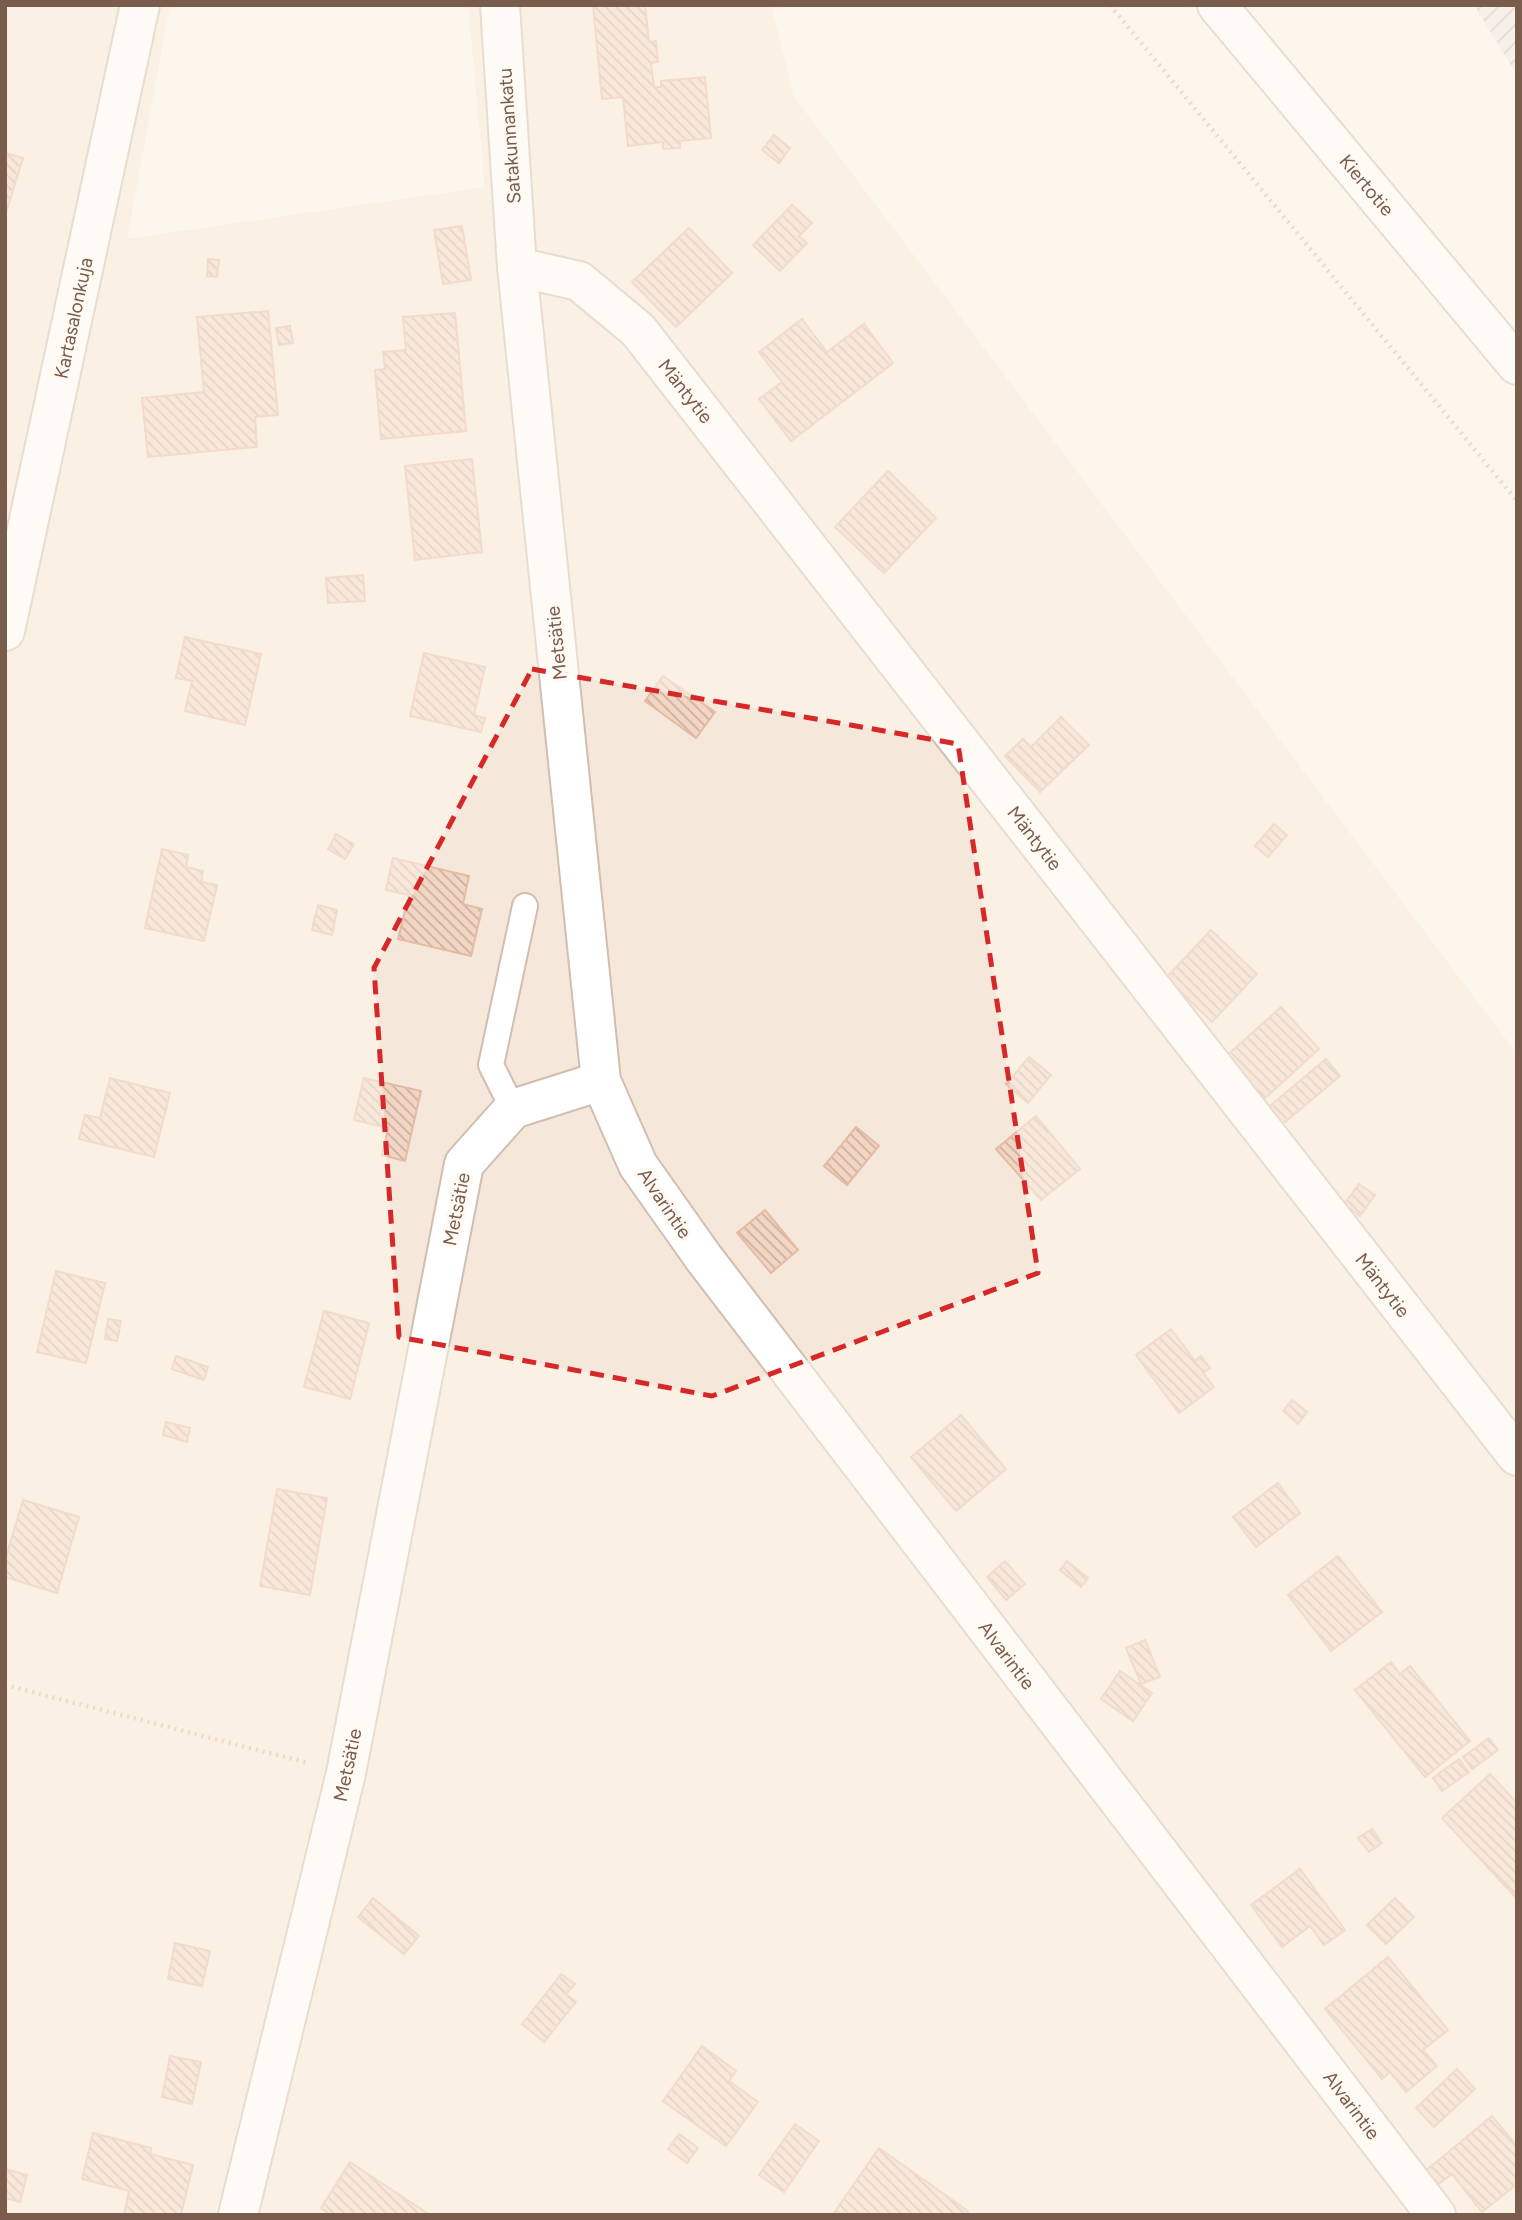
<svg xmlns="http://www.w3.org/2000/svg" width="1522" height="2220" font-family="Figtree,sans-serif">
<defs>
<pattern id="industrial-furrows" width="10" height="10" patternUnits="userSpaceOnUse" patternTransform="scale(1.75)"><rect width="10" height="10" fill="#efe9e4"/><path d="M-1 1l2-2M0 10L10 0M9 11l2-2" fill="none" stroke="#c7c0bb"/></pattern>
<pattern id="building-back-hatch" width="6" height="6" patternUnits="userSpaceOnUse" patternTransform="scale(1.75)"><rect width="6" height="6" fill="#f3d5c3"/><path d="M-1 5l2 2M0 0l6 6M5-1l2 2" fill="none" stroke="#cab0a1"/></pattern>
</defs>
<rect width="100%" height="100%" fill="#fdf6ec"/>
<polygon fill="#f5e8da" points="5,5 170,5 127,239 485,187 468,5 771,5 795,98 1517,1054 1517,2215 5,2215"/>
<polygon fill="url(#industrial-furrows)" points="1474,5 1517,5 1517,75"/>
<g fill="url(#building-back-hatch)" stroke="#e6bba3" stroke-width="2">
<polygon points="593,5 645,5 649,42 656,41 658,62 651,63 654,87 661,87 661,81 705,77 711,138 680,141 680,148 663,149 663,142 628,146 623,97 602,99"/>
<polygon points="774,135 790,148 779,163 762,150"/>
<polygon points="5,153 23,158 5,216"/>
<polygon points="792,205 812,223 799,236 807,243 780,271 753,245"/>
<polygon points="462,226 471,280 443,284 434,230"/>
<polygon points="689,228 732,273 676,327 632,282"/>
<polygon points="208,259 219,260 217,277 207,276"/>
<polygon points="268,311 278,415 255,417 257,447 148,457 142,398 204,392 197,317"/>
<polygon points="455,313 466,431 381,439 375,370 385,369 383,352 406,350 403,317"/>
<polygon points="802,319 827,352 864,324 893,363 791,441 759,399 782,382 759,352"/>
<polygon points="290,326 293,343 279,345 276,328"/>
<polygon points="472,459 482,552 415,560 405,466"/>
<polygon points="888,471 936,518 884,573 835,527"/>
<polygon points="363,575 365,601 328,603 326,578"/>
<polygon points="185,637 261,654 245,725 185,711 192,681 176,678"/>
<polygon points="424,653 485,667 474,715 485,718 481,732 410,716"/>
<polygon points="663,676 715,712 696,738 645,701"/>
<polygon points="1061,717 1089,745 1040,792 1005,756 1023,739 1031,747"/>
<polygon points="1274,824 1287,835 1268,857 1255,846"/>
<polygon points="336,834 354,844 345,859 328,849"/>
<polygon points="162,849 188,855 186,867 203,871 201,882 217,885 204,941 145,928"/>
<polygon points="393,858 469,876 463,904 482,909 471,956 398,939 409,895 386,890"/>
<polygon points="318,905 337,910 332,935 312,930"/>
<polygon points="1211,930 1257,974 1212,1022 1166,978"/>
<polygon points="1281,1007 1319,1049 1263,1100 1225,1057"/>
<polygon points="1029,1057 1051,1075 1028,1103 1006,1084"/>
<polygon points="1326,1059 1340,1076 1279,1127 1265,1110"/>
<polygon points="110,1078 170,1093 154,1157 79,1139 85,1115 100,1118"/>
<polygon points="364,1078 421,1091 405,1161 382,1155 388,1128 354,1120"/>
<polygon points="1036,1116 1080,1169 1041,1200 996,1149"/>
<polygon points="856,1127 879,1146 847,1185 824,1166"/>
<polygon points="1359,1184 1375,1195 1360,1216 1344,1204"/>
<polygon points="765,1210 798,1250 771,1273 737,1233"/>
<polygon points="56,1271 105,1283 86,1363 37,1352"/>
<polygon points="324,1311 369,1323 350,1399 304,1387"/>
<polygon points="108,1319 121,1321 117,1341 105,1339"/>
<polygon points="1171,1329 1195,1361 1201,1356 1210,1368 1203,1373 1214,1387 1179,1413 1136,1355"/>
<polygon points="176,1356 208,1367 204,1380 172,1369"/>
<polygon points="1292,1400 1307,1412 1298,1424 1283,1411"/>
<polygon points="961,1415 1006,1469 956,1511 911,1457"/>
<polygon points="166,1422 190,1428 187,1442 163,1435"/>
<polygon points="1278,1483 1300,1513 1256,1547 1233,1517"/>
<polygon points="277,1489 327,1498 310,1595 260,1586"/>
<polygon points="23,1500 79,1517 57,1593 5,1577 5,1560"/>
<polygon points="1338,1556 1382,1612 1331,1651 1288,1595"/>
<polygon points="1005,1561 1025,1584 1006,1600 987,1577"/>
<polygon points="1067,1561 1088,1578 1081,1587 1060,1570"/>
<polygon points="1145,1640 1160,1677 1141,1684 1126,1648"/>
<polygon points="1391,1662 1400,1674 1410,1666 1470,1741 1425,1777 1355,1690"/>
<polygon points="1120,1671 1152,1693 1133,1721 1101,1699"/>
<polygon points="1489,1738 1498,1750 1472,1769 1463,1757"/>
<polygon points="1459,1759 1469,1772 1442,1791 1433,1778"/>
<polygon points="1490,1774 1517,1803 1517,1899 1442,1818"/>
<polygon points="1372,1829 1382,1843 1369,1852 1358,1838"/>
<polygon points="1300,1869 1345,1930 1324,1945 1310,1926 1282,1947 1251,1905"/>
<polygon points="373,1898 419,1936 404,1954 358,1917"/>
<polygon points="1395,1898 1414,1917 1386,1944 1367,1925"/>
<polygon points="175,1943 210,1951 202,1986 168,1979"/>
<polygon points="1388,1957 1448,2030 1423,2050 1437,2066 1406,2092 1390,2072 1382,2079 1325,2009"/>
<polygon points="561,1974 575,1984 566,1994 576,2002 544,2042 522,2024"/>
<polygon points="702,2046 736,2071 729,2081 758,2102 726,2146 663,2101"/>
<polygon points="170,2056 201,2062 192,2104 162,2097"/>
<polygon points="1457,2069 1475,2089 1434,2127 1416,2108"/>
<polygon points="1492,2116 1517,2146 1517,2184 1482,2212 1452,2174 1436,2186 1424,2172"/>
<polygon points="795,2124 819,2141 784,2192 759,2175"/>
<polygon points="93,2133 151,2148 150,2154 193,2165 181,2215 124,2215 129,2191 82,2179"/>
<polygon points="679,2134 698,2148 687,2163 668,2149"/>
<polygon points="879,2148 968,2211 966,2215 834,2213"/>
<polygon points="350,2162 430,2215 331,2215 321,2208"/>
<polygon points="5,2169 27,2175 20,2202 5,2198"/>
</g>
<g fill="none" stroke-linecap="round" stroke-linejoin="round">
<defs>
<polyline id="service" points="513,1109 491,1065 525,906"/>
<g id="minor">
<polyline points="500,5 517,267 601,1081 638,1165 703,1257 1436,2215"/>
<polyline points="517,267 579,281 638,330 1517,1456"/>
<polyline points="5,631 140,5"/>
<polyline points="238,2215 346,1773 464,1164 513,1109 601,1081"/>
</g>
<polyline id="tertiary" points="1217,5 1517,365"/>
</defs>
<use href="#service" stroke="#d1beb0" stroke-width="28"/>
<use href="#minor" stroke="#d1beb0" stroke-width="42"/>
<use href="#tertiary" stroke="#d1beb0" stroke-width="42"/>
<g stroke="#d9b8a5" stroke-width="4.5" stroke-dasharray="2 5" stroke-linecap="butt">
<polyline points="1110,5 1517,501"/>
<polyline points="5,1685 308,1763"/>
</g>
<use href="#service" stroke="#fff" stroke-width="24"/>
<use href="#minor" stroke="#fff" stroke-width="38"/>
<use href="#tertiary" stroke="#fff" stroke-width="38"/>
</g>
<path d="M0 0H1522V2220H0ZM532 669 958 744 1038 1273 712 1396 399 1337 374 968Z" fill="#fdf6ec" fill-opacity=".55" fill-rule="evenodd"/>
<path fill="none" stroke="#d62828" stroke-width="5" stroke-dasharray="14 9" stroke-linejoin="round" d="M532 669 958 744 1038 1273 712 1396 399 1337 374 968Z"/>
<g text-anchor="middle" stroke-width="7" stroke-linejoin="round" paint-order="stroke">
<g font-size="19" fill="#7a5c4d" stroke="#fffaf3">
<text transform="translate(509 136) rotate(-94)" y="7">Satakunnankatu</text>
<text transform="translate(1367 185) rotate(50)" y="7">Kiertotie</text>
<text transform="translate(73 318) rotate(-78)" y="7">Kartasalonkuja</text>
<text transform="translate(686 391) rotate(52)" y="7">Mäntytie</text>
<text transform="translate(556 643) rotate(-96)" y="7">Metsätie</text>
<text transform="translate(1035 838) rotate(52)" y="7">Mäntytie</text>
<text transform="translate(665 1203) rotate(56)" y="7">Alvarintie</text>
<text transform="translate(456 1209) rotate(-79)" y="7">Metsätie</text>
<text transform="translate(1383 1285) rotate(52)" y="7">Mäntytie</text>
<text transform="translate(1007 1655) rotate(53)" y="7">Alvarintie</text>
<text transform="translate(347 1765) rotate(-78)" y="7">Metsätie</text>
<text transform="translate(1352 2105) rotate(53)" y="7">Alvarintie</text>
</g>
</g>
<rect width="1522" height="2220" fill="none" stroke="#7a5c4d" stroke-width="14"/>
</svg>
